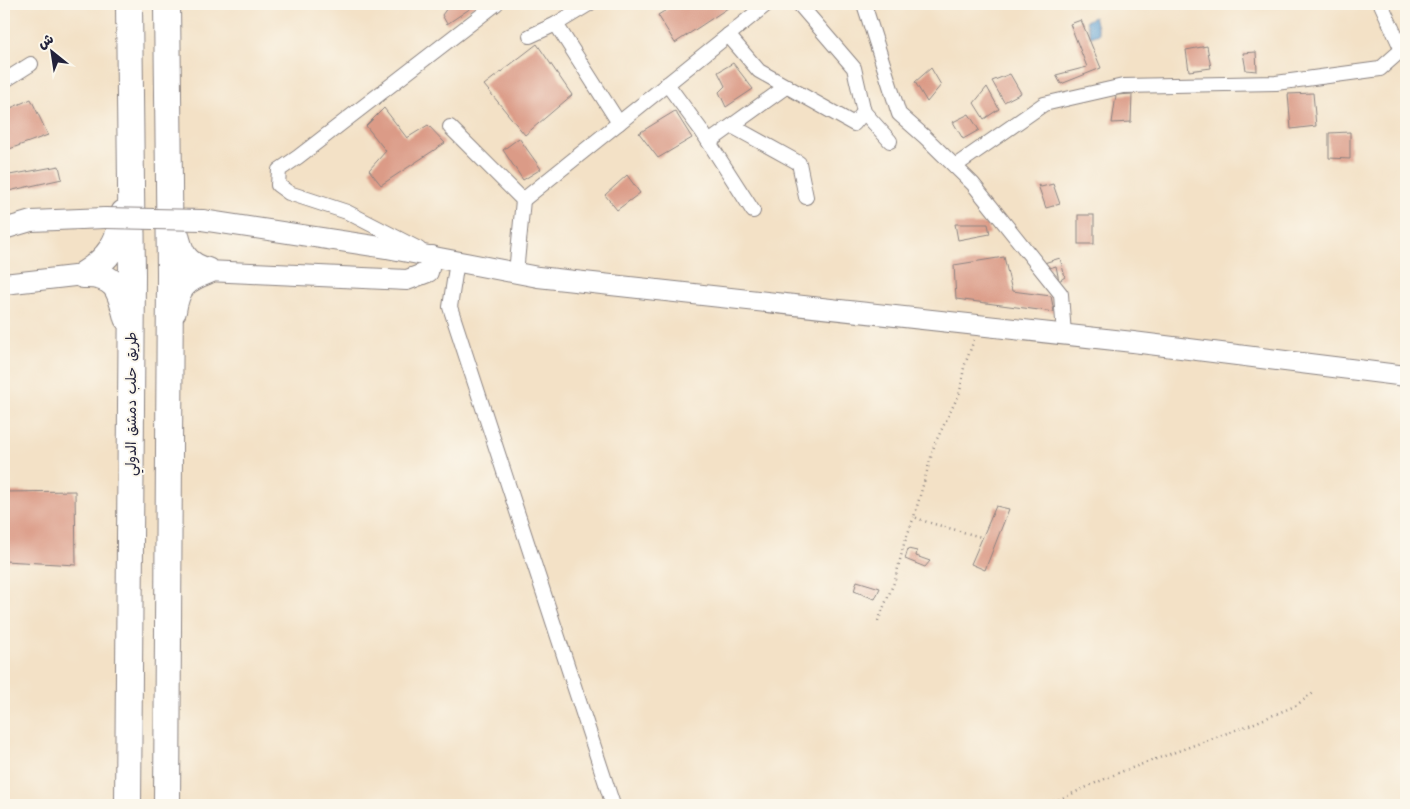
<svg xmlns="http://www.w3.org/2000/svg" width="1410" height="809" font-family="Kalam,'Playpen Sans Arabic',sans-serif">
<rect width="100%" height="100%" fill="#fbf7ec"/>
<filter id="ink" filterUnits="userSpaceOnUse"><feTurbulence type="fractalNoise" baseFrequency=".02" numOctaves="2"/><feDisplacementMap in="SourceGraphic" scale="10" xChannelSelector="R" yChannelSelector="G"/><feConvolveMatrix kernelMatrix="1 2 1 2 8 2 1 2 1" color-interpolation-filters="sRGB"/></filter>
<filter id="wash" filterUnits="userSpaceOnUse"><feTurbulence type="fractalNoise" baseFrequency=".0096" numOctaves="4" result="noise"/><feDisplacementMap in="SourceGraphic" scale="20" xChannelSelector="R" yChannelSelector="G"/><feGaussianBlur stdDeviation="1.12" result="paint"/><feColorMatrix in="noise" values="0 0 0 0 0 0 0 0 0 0 0 0 0 0 0 0 0 1.4 0 .05"/><feComposite in="paint" operator="in"/></filter>
<g filter="url(#wash)">
<rect width="100%" height="100%" fill="#f3e1c6"/>
<polygon fill="#5fa0d2" stroke="#406186" points="1094,17 1099,34 1091,37 1086,21"/>
<g id="blocks">
<g fill="#db9b87">
<polygon points="450,4 477,4 447,24 442,15"/>
<polygon points="676,4 734,4 675,43 658,15"/>
<polygon points="1081,20 1101,68 1061,84 1056,75 1087,67 1070,24"/>
<polygon points="537,44 572,95 525,135 484,85"/>
<polygon points="1207,46 1211,68 1189,71 1186,50"/>
<polygon points="1256,52 1257,71 1246,70 1243,53"/>
<polygon points="733,63 753,89 726,107 719,92 725,86 718,72"/>
<polygon points="931,68 941,85 927,102 915,82"/>
<polygon points="1010,74 1021,93 1004,102 992,81"/>
<polygon points="987,87 999,109 984,119 974,103"/>
<polygon points="1313,93 1316,126 1291,129 1288,94"/>
<polygon points="1132,94 1131,122 1112,123 1116,95"/>
<polygon points="31,99 48,135 4,151 4,111"/>
<polygon points="384,108 407,138 428,125 445,143 381,185 369,170 386,151 366,126"/>
<polygon points="675,111 692,138 658,158 639,133"/>
<polygon points="969,114 979,130 963,139 953,122"/>
<polygon points="1350,132 1350,159 1329,158 1329,133"/>
<polygon points="519,138 541,169 523,180 503,150"/>
<polygon points="59,166 62,179 4,192 4,176"/>
<polygon points="627,175 640,193 617,210 605,195"/>
<polygon points="1053,184 1060,204 1046,208 1038,185 1041,187"/>
<rect x="1078" y="215" width="16" height="29"/>
<polygon points="955,224 988,224 990,234 958,240"/>
<polygon points="1004,257 1012,291 1051,296 1054,312 956,299 954,265"/>
<polygon points="1060,258 1065,277 1059,281 1056,266 1046,269 1044,263"/>
<polygon points="75,491 76,565 4,561 4,492"/>
<polygon points="996,506 1009,509 985,570 971,564"/>
<polygon points="908,549 917,551 916,556 930,561 925,567 905,559"/>
<polygon points="857,581 880,588 875,599 854,591"/>
<polygon points="1406,801 1406,805 1392,805"/>
</g>
</g>
</g>
<g filter="url(#ink)">
<use href="#blocks" fill-opacity="0" stroke="#8a8280" stroke-width="1"/>
<g fill="none" stroke-linecap="round" stroke-linejoin="round">
<defs>
<g id="street">
<polyline points="799,4 854,68 864,112 890,141"/>
<polyline points="864,4 899,114 925,137 973,184 1061,294 1064,334"/>
<polyline points="1381,4 1402,50"/>
<polyline points="556,24 589,4"/>
<polyline points="728,35 759,71 854,124 864,112"/>
<polyline points="530,36 556,24 619,123"/>
<polyline points="4,81 31,64"/>
<polyline points="667,84 701,130 753,211"/>
<polyline points="732,126 799,163 806,197"/>
<polyline points="450,127 523,200 516,273"/>
<polyline points="709,142 787,86"/>
<polyline points="955,166 1044,104 1123,86 1276,83 1380,69 1406,46"/>
<polyline points="523,200 767,4"/>
<polyline points="419,249 347,212 289,193 278,185 279,170 298,157 496,4"/>
<polyline points="457,261 450,307 613,805"/>
</g>
<g id="secondary">
<polyline points="202,220 387,248 538,277 1133,342 1406,376"/>
<polyline points="4,229 31,221 105,218"/>
<polyline points="207,271 407,280 428,272 432,256"/>
<polyline points="4,284 83,275"/>
</g>
<g id="highway">
<path d="M124 213C119 243 109 259 83 275 116 274 120 289 127 318"/>
<path d="M173 311C177 286 184 280 207 271 184 264 180 254 175 231"/>
<polyline points="128,805 132,275 129,4"/>
<polyline points="167,805 170,273 167,4"/>
</g>
</defs>
<use href="#street" stroke="#8a8280" stroke-width="16"/>
<use href="#secondary" stroke="#8a8280" stroke-width="22"/>
<use href="#highway" stroke="#8a8280" stroke-width="28"/>
<g stroke="#8a8280" stroke-width="2.5" stroke-dasharray="1 4" stroke-linecap="butt">
<polyline points="974,340 964,367 960,392 935,443 914,517 927,522 981,537"/>
<polyline points="878,621 895,580 904,544 914,517"/>
<polyline points="1034,805 1058,800 1118,773 1252,724 1295,706 1315,692"/>
</g>
<use href="#street" stroke="#fff" stroke-width="14"/>
<use href="#secondary" stroke="#fff" stroke-width="20"/>
<use href="#highway" stroke="#fff" stroke-width="26"/>
<defs>
<polyline id="secondary-bridge" points="105,218 202,220"/>
</defs>
<use href="#secondary-bridge" stroke="#8a8280" stroke-width="22" stroke-linecap="butt"/>
<use href="#secondary-bridge" stroke="#fff" stroke-width="20"/>
</g>
</g>
<g text-anchor="middle" stroke-width="4" stroke-linejoin="round" paint-order="stroke">
<g font-size="14" fill="#22223b" stroke="#fbf7ec">
<text transform="translate(131 404) rotate(-90)" y="5">طريق حلب دمشق الدولي</text>
</g>
</g>
<rect width="1410" height="809" fill="none" stroke="#fbf7ec" stroke-width="20"/>
<g transform="translate(52 52) rotate(330)" stroke="#fbf7ec" stroke-width="4" paint-order="stroke">
<path d="M0-4L9 19L0 12L-9 19Z" fill="#22223b"/>
<text y="-8" font-size="14" font-weight="bold" text-anchor="middle" fill="#22223b">ش</text>
</g>
</svg>
